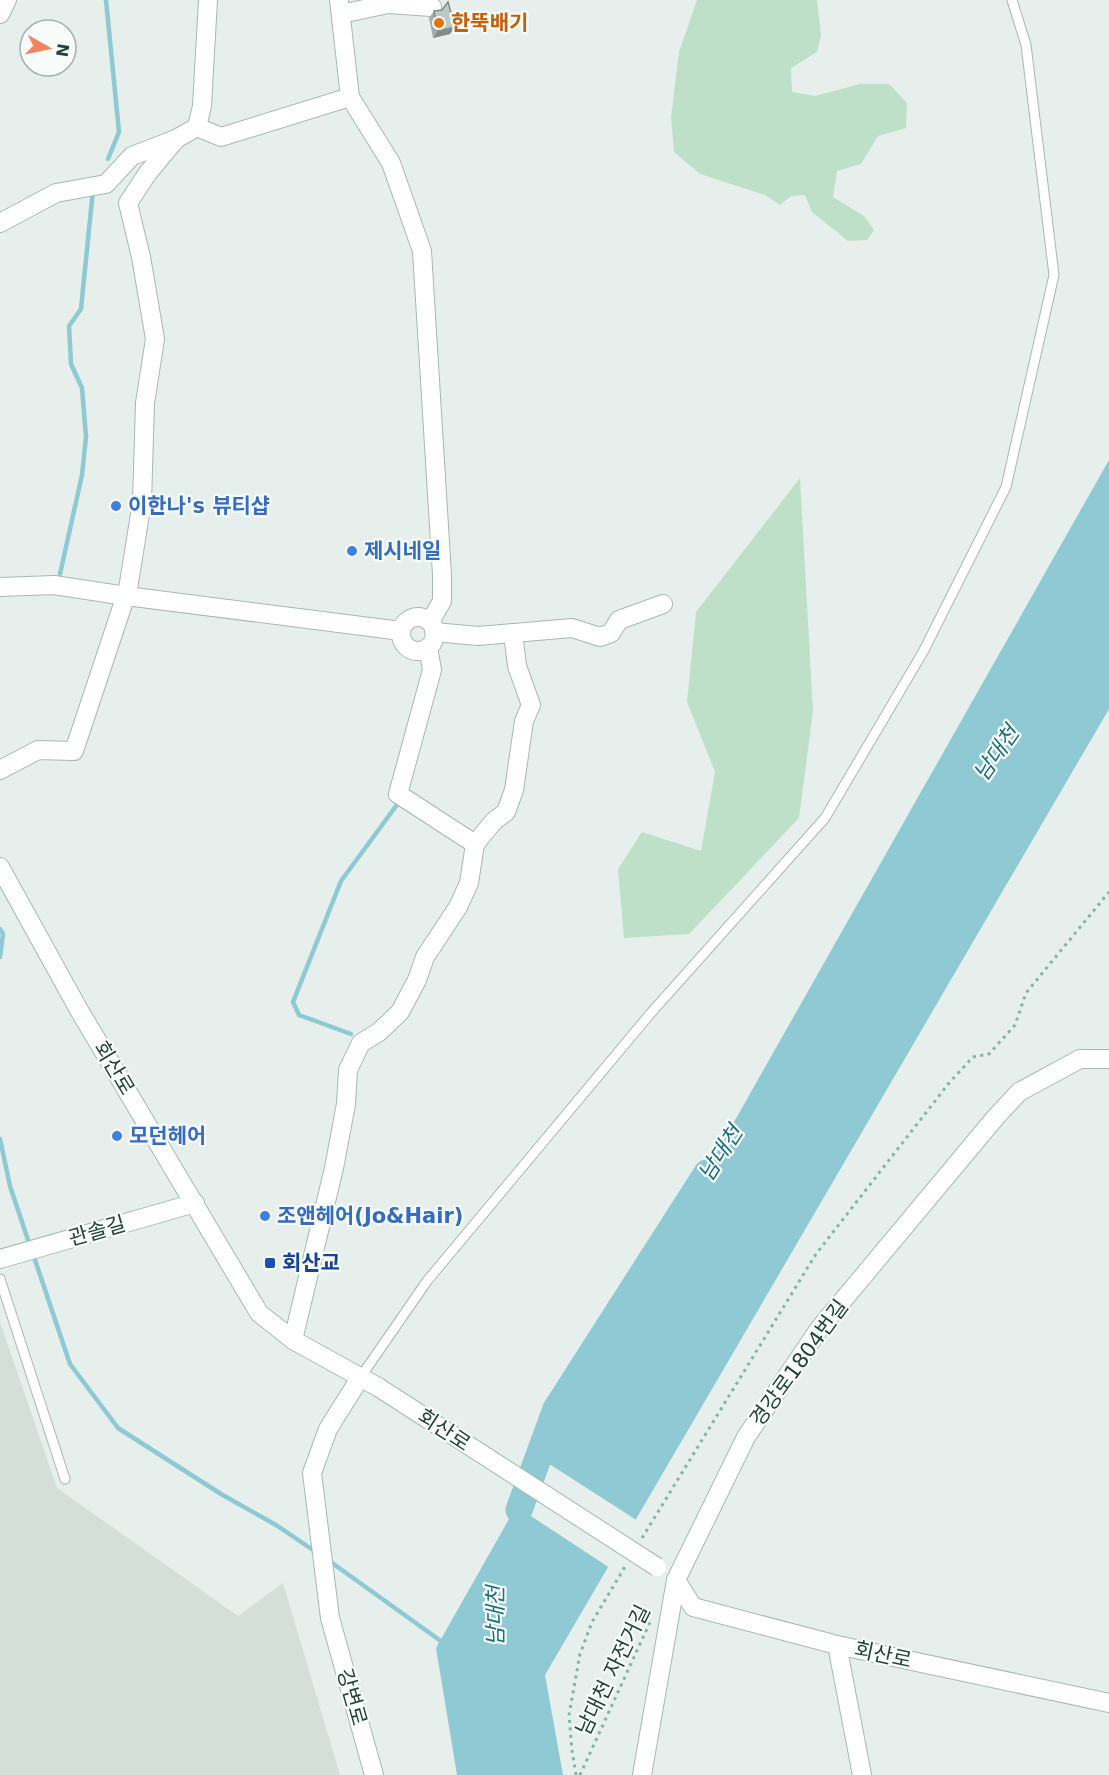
<svg xmlns="http://www.w3.org/2000/svg" width="1109" height="1775" font-family="'DejaVu Sans','Noto Sans KR',sans-serif">
<rect width="100%" height="100%" fill="#e6efeb"/>
<polygon fill="#d4dfda" points="0,1322 57,1488 238,1616 283,1583 340,1775 0,1775"/>
<g fill="#bfe0c8">
<polygon points="697,0 817,0 821,35 817,52 791,68 792,92 815,96 860,84 889,84 907,103 906,128 878,136 861,164 837,171 833,197 864,216 874,230 867,240 848,241 812,212 805,195 791,196 780,205 765,195 700,174 674,152 671,117 679,52"/>
<polygon points="800,478 813,711 799,818 689,934 624,938 618,869 642,832 701,851 715,772 687,702 696,612"/>
</g>
<polygon fill="#8ec9d4" points="1109,460 1109,709 545,1675 563,1775 457,1775 436,1648"/>
<polygon fill="#e6efeb" points="540,1458 638,1521 610,1568 514,1505"/>
<g fill="none" stroke-linecap="round" stroke-linejoin="round">
<g stroke="#8ec9d4" stroke-width="4.5">
<polyline points="106,0 119,132 108,159"/>
<polyline points="60,574 82,475 86,437 82,388 71,364 69,326 81,309 93,190"/>
<polyline points="0,929 3,934 0,957"/>
<polyline points="351,1034 299,1015 293,1002 341,881 399,802"/>
<polyline points="0,1139 10,1186 30,1246"/>
<polyline points="33,1254 70,1364 118,1428 221,1494 276,1525 316,1552"/>
<polyline points="328,1560 445,1644"/>
</g>
<polyline stroke="#8ec9d4" stroke-width="27" points="519,1510 556,1409 707,1173"/>
<defs>
<g id="lane">
<polyline points="0,1279 65,1479"/>
<polyline points="360,1378 427,1281 650,1014 825,818 923,652 1006,487 1054,275 1026,45 1012,0"/>
</g>
<g id="street">
<polyline points="339,0 350,97 391,163 422,251 442,575 442,601 430,622"/>
<polyline points="0,14 7,0"/>
<polyline points="341,14 388,4 432,7"/>
<polyline points="197,127 221,137 350,97"/>
<polyline points="0,223 56,193 106,184 132,156 176,139 197,127 202,106 208,0"/>
<polyline points="0,587 54,585 126,596 401,631"/>
<circle cx="418" cy="634" r="17"/>
<polyline points="434,632 478,636 572,628 600,637 611,633 619,620 663,604"/>
<polyline points="0,770 38,750 74,751 128,589 142,502 145,403 155,339 141,257 128,203 147,174 176,139"/>
<polyline points="475,844 494,821 506,812 514,790 524,721 531,705 517,666 513,633"/>
<polyline points="293,1340 334,1168 346,1104 348,1070 361,1043 379,1032 400,1012 417,980 425,957 458,907 469,883 475,844 398,794 432,670 428,647"/>
<polyline points="676,1580 693,1607 837,1645 1109,1703"/>
<polyline points="837,1645 862,1775"/>
</g>
<g id="secondary">
<polyline points="0,867 79,1010 259,1313 293,1340 378,1387"/>
<polyline points="0,1259 195,1203"/>
<polyline points="360,1378 328,1429 312,1473 330,1618 374,1775"/>
<polyline points="642,1775 676,1580 746,1437 819,1329 995,1118 1019,1092 1080,1059 1109,1059"/>
</g>
</defs>
<use href="#lane" stroke="#a8b8b2" stroke-width="11"/>
<use href="#street" stroke="#a8b8b2" stroke-width="20"/>
<use href="#secondary" stroke="#a4bbb3" stroke-width="20"/>
<g stroke="#86b3a5" stroke-width="3" stroke-dasharray="3 4.5" stroke-linecap="butt">
<polyline points="642,1538 816,1254 949,1083 973,1057 989,1054 1015,1025 1026,993 1109,892"/>
<polyline points="576,1775 572,1750 569,1715 580,1654 592,1622 626,1565"/>
<polyline points="580,1775 651,1620"/>
</g>
<use href="#lane" stroke="#fff" stroke-width="9"/>
<use href="#street" stroke="#fff" stroke-width="18"/>
<use href="#secondary" stroke="#fff" stroke-width="18"/>
<defs>
<polyline id="secondary-bridge" points="378,1387 657,1567"/>
</defs>
<use href="#secondary-bridge" stroke="#a4bbb3" stroke-width="20" stroke-linecap="butt"/>
<use href="#secondary-bridge" stroke="#fff" stroke-width="18"/>
</g>
<polygon fill="#a1aea9" points="434,11 450,34 433,38 429,18"/>
<polygon fill="#838d89" points="455,27 450,34 433,38 438,31"/>
<polygon fill="#bbcac4" stroke="#838d89" stroke-width="1.5" points="448,2 455,27 438,31 434,11 442,10"/>
<circle fill="#e8710a" stroke="#f7fbf9" stroke-width="2" cx="439" cy="23" r="6"/>
<g fill="#3f7fe0" stroke="#f7fbf9" stroke-width="2">
<circle cx="116" cy="506" r="6"/>
<circle cx="352" cy="551" r="6"/>
<circle cx="117" cy="1136" r="6"/>
<circle cx="265" cy="1216" r="6"/>
</g>
<rect fill="#1a4fb4" stroke="#f7fbf9" stroke-width="2" x="264" y="1257" width="12" height="12" rx="3"/>
<g text-anchor="middle" stroke-width="4.5" stroke-linejoin="round" paint-order="stroke">
<g font-size="21" font-weight="bold" fill="#c56008" stroke="#f7fbf9" text-anchor="start">
<text x="451" y="30">한뚝배기</text>
</g>
<g font-size="21" font-weight="bold" fill="#366cbe" stroke="#f7fbf9" text-anchor="start">
<text x="128" y="513">이한나's 뷰티샵</text>
<text x="364" y="558">제시네일</text>
<text x="129" y="1143">모던헤어</text>
<text x="277" y="1223">조앤헤어(Jo&amp;Hair)</text>
</g>
<g font-size="21" fill="#24423a" stroke="#f7fbf9">
<text transform="translate(114 1068) rotate(59)" y="7">회산로</text>
<text transform="translate(97 1231) rotate(-16)" y="7">관솔길</text>
<text transform="translate(799 1363) rotate(-54)" y="7">경강로1804번길</text>
<text transform="translate(444 1430) rotate(33)" y="7">회산로</text>
<text transform="translate(883 1655) rotate(12)" y="7">회산로</text>
<text transform="translate(613 1670) rotate(-64)" y="7">남대천 자전거길</text>
<text transform="translate(352 1697) rotate(74)" y="7">강변로</text>
</g>
<g font-size="21" font-weight="bold" fill="#164399" stroke="#f7fbf9" text-anchor="start">
<text x="282" y="1270">회산교</text>
</g>
<g font-size="22" font-style="italic" fill="#1c6f80" stroke="#f7fbf9">
<text transform="translate(996 753) rotate(-55)" y="8">남대천</text>
<text transform="translate(720 1153) rotate(-57)" y="8">남대천</text>
<text transform="translate(495 1616) rotate(-90)" y="8">남대천</text>
</g>
</g>
<g transform="translate(48 48) rotate(99)"><circle r="28" fill="#f7fbf9" stroke="#a3b1ad" stroke-width="1.5"/>
<path d="M0-4.5L10 22L0 15L-10 22Z" fill="#f4845f"/>
<text y="-9" font-size="16" font-weight="bold" text-anchor="middle" fill="#24423a">N</text>
</g>
</svg>
